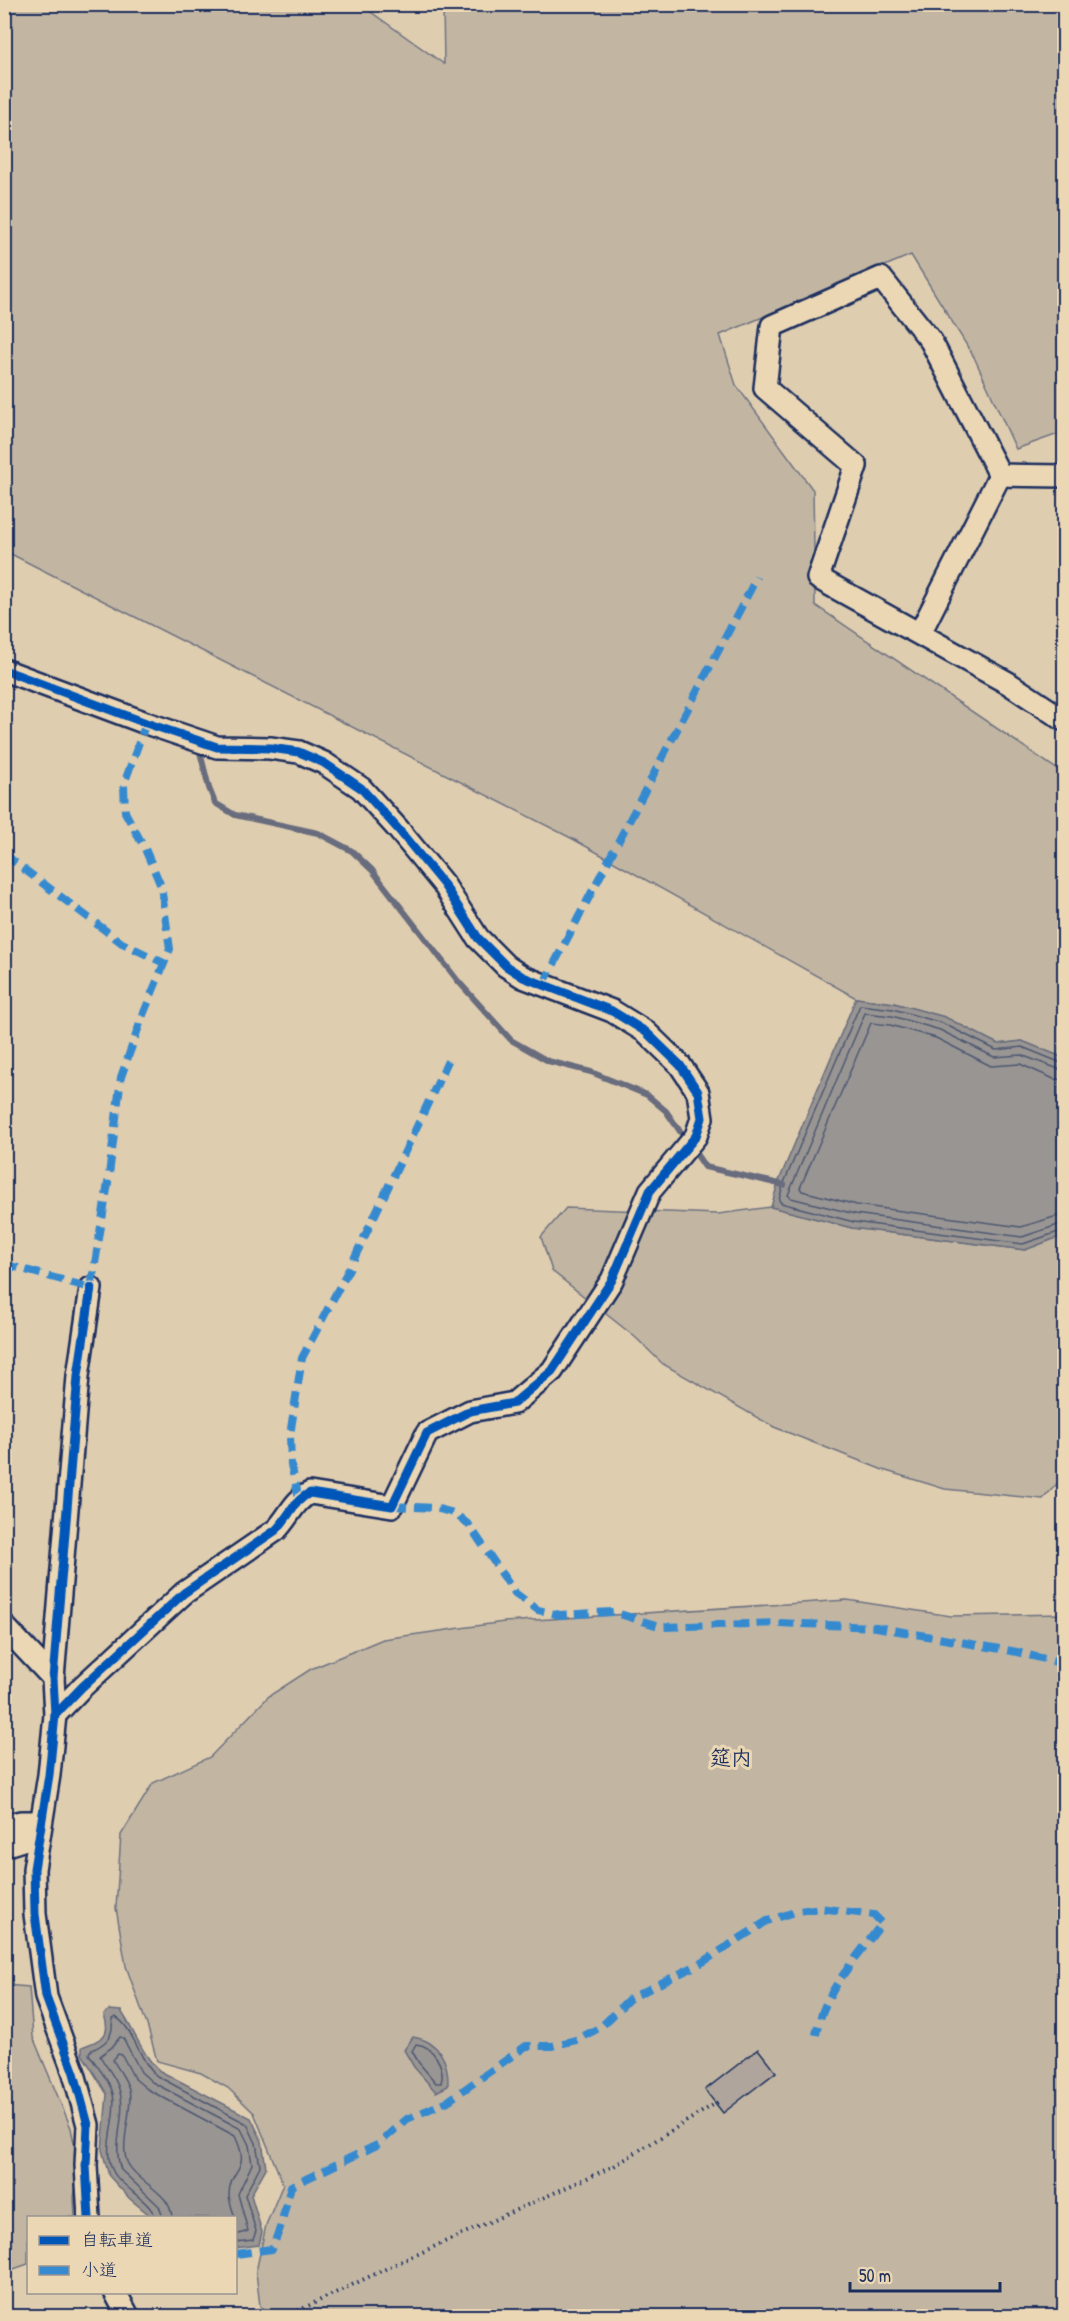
<svg xmlns="http://www.w3.org/2000/svg" width="1069" height="2321" font-family="'Patrick Hand','Klee One',sans-serif">
<rect width="100%" height="100%" fill="#dfcdb0"/>
<filter id="ink" filterUnits="userSpaceOnUse"><feTurbulence type="fractalNoise" baseFrequency=".0167" numOctaves="2"/><feDisplacementMap in="SourceGraphic" scale="12" xChannelSelector="R" yChannelSelector="G"/><feConvolveMatrix kernelMatrix="1 2 1 2 8 2 1 2 1" color-interpolation-filters="sRGB"/></filter>
<g filter="url(#ink)">
<g fill="#c2b6a3" stroke="#6e7280" stroke-width="1.5">
<polygon points="4,5 361,5 444,64 443,5 1064,5 1064,432 1016,449 974,357 911,255 720,335 736,385 813,490 815,605 1064,774 1064,1058 1022,1041 998,1044 944,1017 894,1003 856,998 573,839 5,551"/>
<polygon points="771,1207 852,1228 1025,1250 1064,1235 1064,1476 1043,1499 945,1489 883,1470 774,1427 663,1364 635,1337 552,1271 541,1237 566,1208 718,1214"/>
<polygon points="847,1600 951,1616 1064,1614 1064,2316 273,2316 260,2306 256,2272 266,2225 283,2184 254,2113 228,2088 201,2073 157,2061 148,2028 126,1966 116,1908 121,1835 153,1783 210,1757 269,1696 311,1669 383,1639 504,1622"/>
<polygon points="5,1985 29,1987 33,2037 71,2128 79,2168 74,2197 75,2217 28,2218 28,2264 5,2272"/>
</g>
<g fill="#999592" stroke="#676c7d" stroke-width="1.5">
<polygon points="856,998 894,1003 945,1017 998,1044 1022,1041 1064,1058 1064,1235 1025,1250 852,1228 771,1207 778,1183"/>
<path d="M109 2010 121 2011C134 2030 143 2057 160 2071L251 2118 262 2141 266 2168 251 2195 262 2232 259 2245 236 2248V2218L152 2217 130 2199 109 2176 102 2150 107 2094 82 2054V2047C101 2040 112 2036 104 2015Z"/>
<path d="M413 2037C439 2041 449 2061 448 2086L436 2092 414 2067 404 2050Z"/>
</g>
<g fill="none" stroke-linecap="round" stroke-linejoin="round">
<g stroke="#4d5873" stroke-width="1.5">
<polyline points="1064,1064 1022,1047 996,1050 942,1023 893,1009 860,1005 783,1185 779,1200 781,1203 854,1222 1023,1244 1064,1230"/>
<polyline points="1064,1071 1021,1055 994,1057 940,1030 892,1016 865,1013 788,1195 791,1198 855,1214 1022,1237 1064,1223"/>
<polyline points="1064,1080 1054,1079 1020,1064 991,1066 936,1038 890,1025 871,1023 800,1188 802,1191 857,1205 1021,1227 1064,1214"/>
<path d="M416 2044C433 2045 446 2068 441 2083H436L419 2063 412 2051Z"/>
<path d="M155 2218C154 2204 122 2187 114 2173 100 2149 118 2120 113 2094 110 2080 96 2066 89 2054L90 2051C106 2044 114 2037 112 2019L115 2017C133 2025 139 2062 157 2076L247 2124 256 2143 260 2166 245 2195 256 2231 253 2240 236 2242"/>
<path d="M163 2218 159 2206 121 2170C111 2142 128 2115 119 2089 116 2077 106 2067 100 2056L112 2047 120 2037 123 2038 141 2072 152 2082 241 2129 249 2145 252 2164 238 2194 248 2231 236 2235"/>
<path d="M172 2218C171 2192 139 2184 128 2164 118 2144 134 2112 129 2089 126 2079 118 2069 113 2060L118 2054 122 2055 134 2078 147 2089 235 2136C252 2172 230 2166 229 2194 229 2202 233 2210 235 2218"/>
</g>
<g stroke="#676c7d" stroke-width="6">
<polyline points="197,746 199,748 209,788 215,803 235,815 318,833 352,851 372,870 458,981 511,1040 548,1061 591,1072 647,1095 666,1111 686,1140"/>
<polyline points="692,1148 705,1167 784,1185"/>
</g>
</g>
<polygon fill="#afa59c" stroke="#1b2f5e" stroke-width="1.5" points="758,2049 776,2072 723,2113 705,2090"/>
<g fill="none" stroke-linecap="round" stroke-linejoin="round">
<defs>
<g id="street">
<polyline points="1000,475 931,341 881,278 772,326 765,388 856,466 818,578 1008,683 1064,720"/>
<polyline points="920,633 1000,475 1064,476"/>
<path d="M4 670 146 723 217 747 270 748 299 752 324 763 361 788 398 829 444 885 478 938 506 966 523 977 612 1011 646 1032 680 1065 698 1092 702 1118 696 1136 650 1191 612 1280 552 1371 514 1403 470 1411 427 1433 392 1506 310 1493C294 1500 289 1517 276 1530L184 1593 82 1687 55 1715"/>
<polyline points="4,1626 53,1678"/>
<polyline points="4,1826 21,1822 40,1822"/>
<polyline points="4,1846 38,1835"/>
<polyline points="89,2218 86,2165 88,2125 74,2073 46,1997 35,1914 34,1869 49,1775 55,1715 53,1678 78,1376 91,1288"/>
<polyline points="115,2292 128,2316"/>
</g>
</defs>
<use href="#street" stroke="#1b2f5e" stroke-width="26"/>
<polyline stroke="#1b2f5e" stroke-width="4" stroke-dasharray="1.5 4.5" stroke-linecap="butt" points="287,2316 400,2262 614,2166 718,2102"/>
<use href="#street" stroke="#ecd7b5" stroke-width="21"/>
<g stroke="#368acf" stroke-width="8" stroke-dasharray="15 8" stroke-linecap="butt">
<polyline points="4,854 122,943 164,963"/>
<polyline points="543,985 757,577"/>
<polyline points="4,1264 91,1288 108,1183 121,1077 143,1015 170,949 161,886 145,849 125,812 124,784 146,723"/>
<polyline points="299,1498 291,1465 290,1435 302,1358 352,1263 448,1061"/>
<polyline points="392,1506 435,1508 454,1513 469,1525 515,1593 538,1610 560,1615 613,1612 662,1627 778,1623 876,1627 1017,1652 1064,1664"/>
<path d="M236 2254 272 2249 280 2228 291 2186 377 2145 407 2119 448 2101 526 2046H552L576 2040 601 2027 629 1999 703 1962 767 1921 798 1911 820 1908 874 1915 882 1923C857 1958 823 1992 816 2035"/>
</g>
<defs>
<g id="cycleway">
<path d="M4 670 146 723 217 747 270 748 299 752 324 763 361 788 398 829 444 885 478 938 506 966 523 977 612 1011 646 1032 680 1065 698 1092 702 1118 696 1136 650 1191 612 1280 552 1371 514 1403 470 1411 427 1433 392 1506 310 1493C294 1500 289 1517 276 1530L184 1593 82 1687 55 1715"/>
<polyline points="89,2218 86,2165 88,2125 74,2073 46,1997 35,1914 34,1869 49,1775 55,1715 53,1678 78,1376 91,1288"/>
</g>
</defs>
<use href="#cycleway" stroke="#ecd7b5" stroke-width="13"/>
<use href="#cycleway" stroke="#0057b8" stroke-width="9"/>
</g>
</g>
<g text-anchor="middle" stroke-width="6" stroke-linejoin="round" paint-order="stroke">
<g font-size="21" font-weight="bold" fill="#1b2f5e" stroke="#ecd7b5">
<text x="731" y="1765">筵内</text>
</g>
</g>
<rect width="1069" height="2321" fill="none" stroke="#ecd7b5" stroke-width="24"/>
<rect x="12" y="12" width="1045" height="2297" fill="none" stroke="#1b2f5e" stroke-width="2" filter="url(#ink)"/>
<rect x="27" y="2216" width="210" height="78" fill="#ecd7b5" stroke="#989492" stroke-width="1.5"/>
<rect x="39" y="2236" width="30" height="9" fill="#0057b8" stroke="#989492" stroke-width="1.5"/>
<text x="81" y="2246" font-size="18" fill="#1b2f5e">自転車道</text>
<rect x="39" y="2266" width="30" height="9" fill="#368acf" stroke="#989492" stroke-width="1.5"/>
<text x="81" y="2276" font-size="18" fill="#1b2f5e">小道</text>
<path d="M850 2282v9h150v-9" fill="none" stroke="#1b2f5e" stroke-width="3"/>
<text x="859" y="2282" font-size="18" fill="#1b2f5e" stroke="#ecd7b5" stroke-width="4.5" paint-order="stroke">50 m</text>
</svg>
